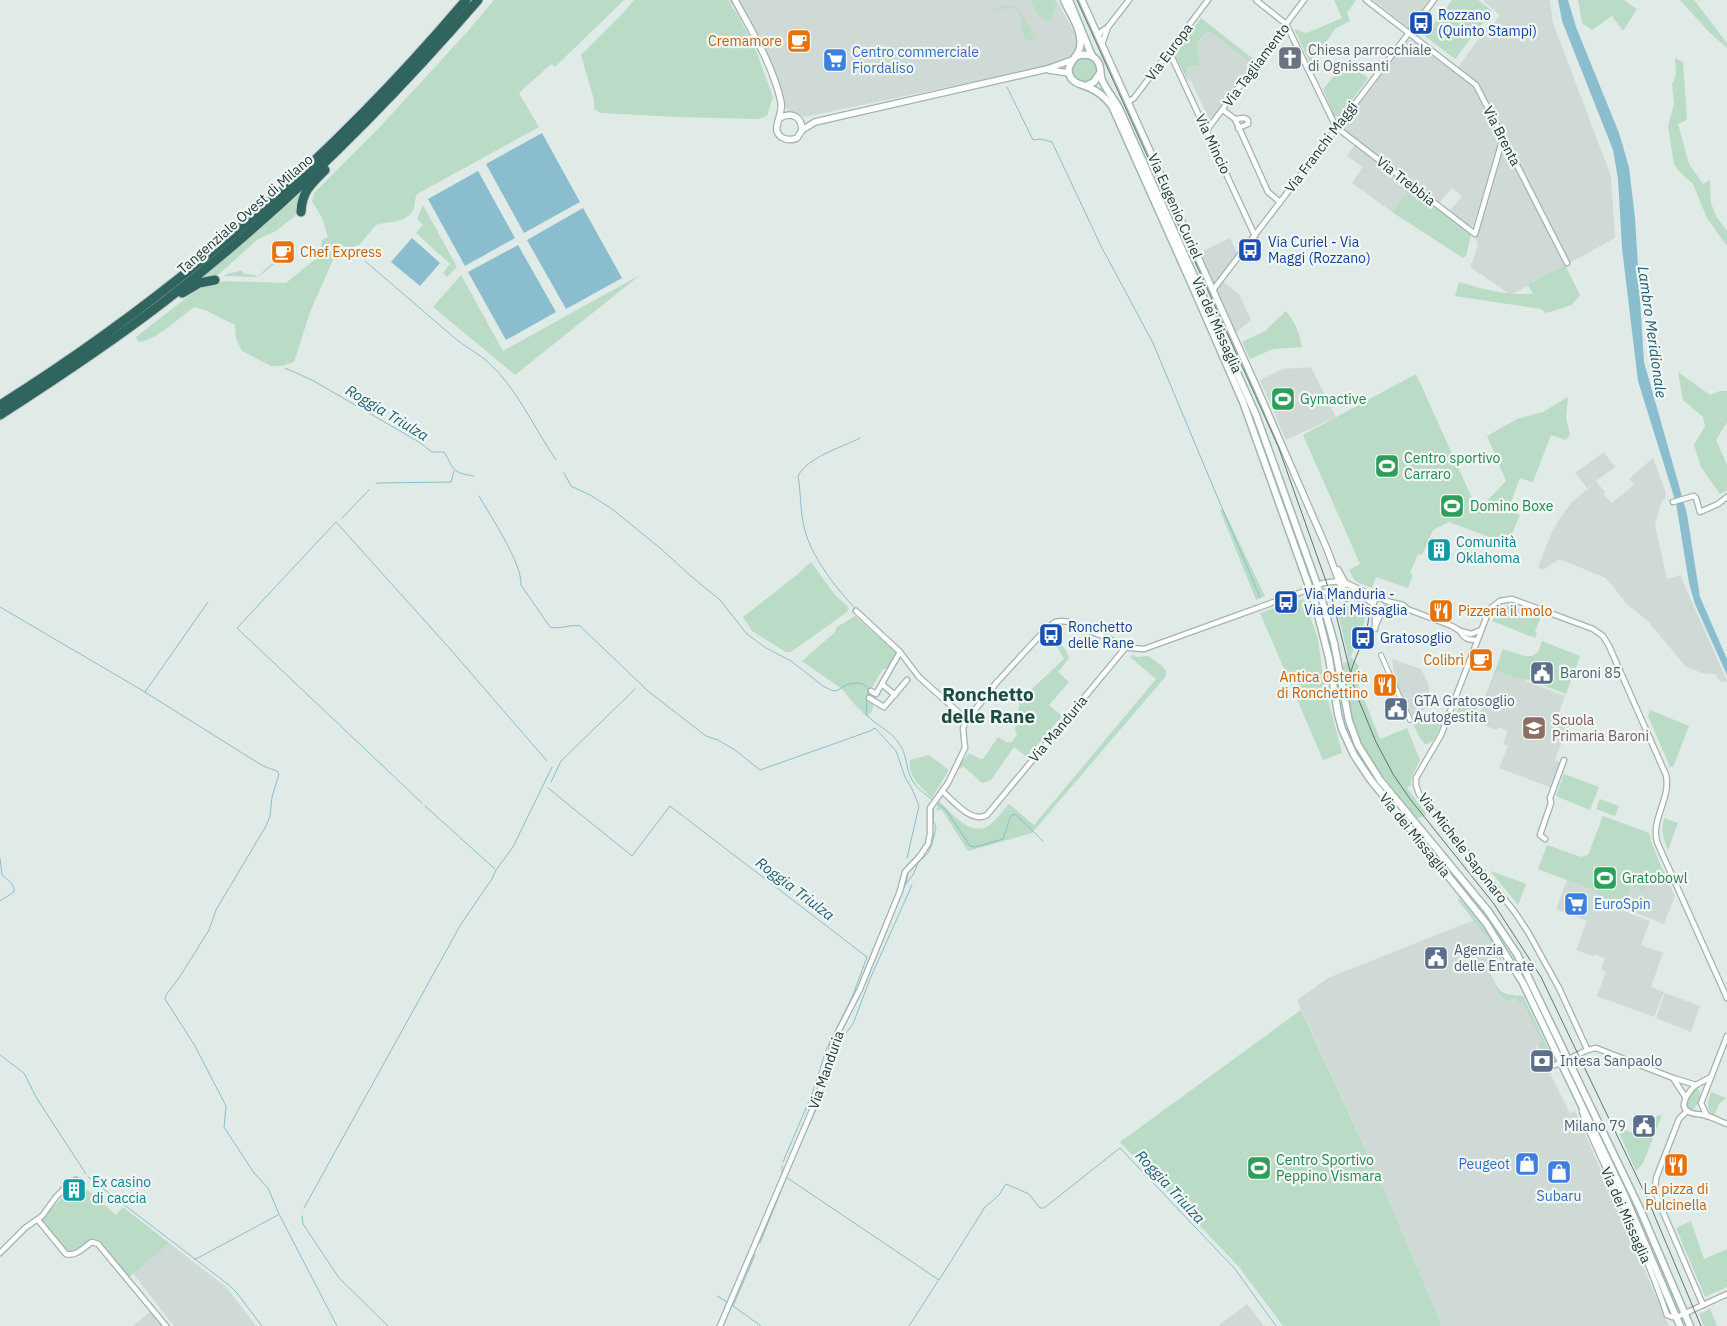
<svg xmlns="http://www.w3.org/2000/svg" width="1727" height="1326" font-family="'IBM Plex Sans',sans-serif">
<rect width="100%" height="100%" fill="#e0ebe7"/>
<g fill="#cfdad6">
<polygon points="727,0 1055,0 1059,4 1075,34 1077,42 1077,49 1070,58 1062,63 805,117 787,110 740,6 730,5"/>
<polygon points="1373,0 1429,0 1409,28"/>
<polygon points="1484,0 1550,0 1553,23 1611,176 1615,238 1511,295 1470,267 1478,246 1475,234 1503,138 1476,85 1456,70 1488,26 1494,23 1500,15 1484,2"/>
<polygon points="1211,32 1253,65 1213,119 1209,119 1191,81 1189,81 1187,67 1200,65 1197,43 1207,33"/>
<polygon points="1408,40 1411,40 1473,86 1501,138 1473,226 1470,227 1465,224 1449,212 1462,196 1452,188 1439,203 1341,128"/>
<polygon points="1356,143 1413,186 1392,212 1352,183 1363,167 1347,156"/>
<polygon points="1230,238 1239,257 1221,280 1239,294 1251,320 1233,335 1197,254"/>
<polygon points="1311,367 1336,417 1286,440 1260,380 1283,369"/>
<polygon points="1604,452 1615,467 1596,481 1605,492 1603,494 1612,503 1634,485 1629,479 1653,458 1666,493 1666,496 1661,503 1655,525 1667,579 1680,575 1727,681 1721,682 1715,674 1702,673 1686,667 1647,620 1627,604 1606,578 1559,559 1543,570 1538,567 1552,532 1560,518 1572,502 1594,484 1587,488 1575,473"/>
<polygon points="1392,659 1421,669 1428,683 1430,698 1426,708 1420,713 1413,715 1410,720 1391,675 1394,674"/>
<polygon points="1497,670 1565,696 1559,713 1571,718 1555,760 1562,763 1552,788 1499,768 1508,746 1503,744 1508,731 1498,727 1496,730 1477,722"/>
<polygon points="1651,874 1667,880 1675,896 1664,924 1623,908 1632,886"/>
<polygon points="1567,880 1600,892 1596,900 1650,921 1641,945 1663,953 1651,987 1664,992 1654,1017 1597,996 1606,972 1601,970 1605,958 1594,954 1593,956 1576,950 1587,921 1556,909"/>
<polygon points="1474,920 1499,957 1488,972 1498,993 1506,999 1516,997 1522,1001 1542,1042 1536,1045 1570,1113 1575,1111 1669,1326 1442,1326 1386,1194 1297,1000 1328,978"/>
<polygon points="1665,993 1700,1006 1691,1032 1656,1018"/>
<polygon points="169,1243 226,1287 256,1326 174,1326 132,1272"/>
<polygon points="1247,1304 1264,1326 1218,1326"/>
<polygon points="151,1311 163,1326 133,1326"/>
</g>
<g fill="#badbc5">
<path d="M494 0H624L555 67 551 64 519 93 539 127 417 194C414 199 416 205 413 210 405 224 389 221 376 225L359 245 348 249 340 244 310 312 294 362 282 366H271L242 351 236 339 235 325 205 310 194 307C182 316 153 342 139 342L136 337 204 284 226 281 286 283 319 256 322 240 328 237 322 218 312 201 314 193 378 129 467 32Z"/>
<polygon points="634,0 727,0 736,12 754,45 773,97 767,116 757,119 677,117 601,113 594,109 594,100 581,55 624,12"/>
<path d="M1031 0H1055L1056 6 1050 22C1038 18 1035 11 1031 0Z"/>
<polygon points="1334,0 1356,0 1347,13 1350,21 1336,28 1310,63 1294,29 1307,33 1342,18"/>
<polygon points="1452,0 1478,0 1492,11 1455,59 1425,36"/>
<polygon points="1578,0 1624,0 1637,9 1623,31 1612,16 1592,30 1582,23"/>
<polygon points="1680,0 1694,0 1727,43 1727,48 1708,31"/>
<path d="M1004 5C1023 4 1027 24 1034 38L1032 41H1028L1023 36C1021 18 1023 0 997 11L996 9Z"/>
<polygon points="1201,18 1256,61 1253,65 1211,32 1206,33 1197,43 1200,65 1187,67 1188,81 1174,53"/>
<circle cx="1084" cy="70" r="12"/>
<polygon points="1675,58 1683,62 1687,120 1678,124 1689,164 1703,184 1710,180 1711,203 1716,216 1727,231 1727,246 1707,218 1693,184 1679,171 1674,164 1668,126 1674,104 1672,84 1676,75"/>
<polygon points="1346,62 1368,78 1340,116 1334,116 1323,89"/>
<polygon points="1411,188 1471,235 1466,256 1463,258 1392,212"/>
<polygon points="300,194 302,196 295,216 276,231 258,239 218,275 211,278 202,278"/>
<polygon points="423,205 457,267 447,277 443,273 450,264 416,233 423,225 417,219"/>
<path d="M277 256 282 263H276L258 277 224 276C228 271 236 274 241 270L244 274 255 275 257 277 271 264H273L274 262H276Z"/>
<path d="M1565 265 1580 295 1572 305 1546 313 1541 309 1455 296 1459 282C1485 290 1506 295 1533 294L1528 285Z"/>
<polygon points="461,275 503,351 640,275 515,375 433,307"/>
<path d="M1286 311C1295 321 1300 335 1302 347L1273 349 1250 359 1242 342 1265 331Z"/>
<polygon points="1678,372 1710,395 1720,391 1727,391 1727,422 1716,440 1727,465 1727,490 1720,494 1701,467 1694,445 1705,426 1703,417 1683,400"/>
<polygon points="1416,374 1477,509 1484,504 1506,481 1487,436 1517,419 1543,412 1568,397 1566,418 1570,434 1566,440 1551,435 1533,482 1520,478 1508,510 1520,515 1508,544 1449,522 1433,530 1422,555 1418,554 1410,573 1413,575 1408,588 1376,577 1372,588 1355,581 1349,570 1360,564 1303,435"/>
<polygon points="1223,509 1265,596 1256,600 1220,510"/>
<polygon points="811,562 835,595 849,608 847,612 791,652 786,652 752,631 743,617 793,578"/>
<polygon points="1304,599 1318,639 1324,684 1342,753 1323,760 1260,613"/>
<path d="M1354 604C1359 606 1363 609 1365 615 1366 624 1353 651 1349 661L1340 622 1339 616 1343 608Z"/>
<polygon points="1508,606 1514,606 1541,616 1535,632 1537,633 1535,638 1492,621 1499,610"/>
<polygon points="855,616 896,652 887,669 883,669 873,685 866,702 874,703 872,711 867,717 856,706 842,689 802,661 834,633 837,627"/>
<polygon points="1542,641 1580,656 1566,694 1526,679 1525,681 1497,671 1476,722 1503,649 1525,656 1532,656 1538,652"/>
<polygon points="1060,643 1066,651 1069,658 1058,672 1069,682 1049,705 1062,716 1027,757 1014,747 991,780 982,783 963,766 960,769 956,767 961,759 964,760 969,753 980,759 983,759 998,737 1006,742 1012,742 1017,734 1015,729 1020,700 1064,659 1056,645"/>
<path d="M1133 655 1136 657 1148 656 1162 666 1166 671V676L1032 833 968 851 942 810H936L939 801C951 812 972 840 991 824 998 818 1003 810 1009 804L1034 825 1156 679 1130 657Z"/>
<path d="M1351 657 1359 666 1355 677 1380 739 1407 728 1420 760 1411 779V785L1407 788 1426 813 1425 816 1418 818 1416 817C1393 788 1366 760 1354 724 1348 704 1346 684 1343 663L1349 662Z"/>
<polygon points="1463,695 1463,698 1479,704 1473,720 1456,714"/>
<polygon points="1650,710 1689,726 1673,767 1670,767 1648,716"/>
<path d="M1426 719 1441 724C1437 733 1436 743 1425 744L1421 740 1413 724Z"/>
<path d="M929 755 949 770 932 798C921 787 908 777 910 760Z"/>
<polygon points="1564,774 1599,787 1590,810 1556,796"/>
<polygon points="1600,799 1619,806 1615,816 1596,809"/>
<polygon points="1603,816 1649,833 1652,844 1667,880 1651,874 1644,891 1632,886 1623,910 1596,900 1599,892 1538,869 1547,845 1581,857 1588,855"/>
<path d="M1664 818 1678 823 1668 850C1663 839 1661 830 1664 818Z"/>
<polygon points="1491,871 1526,884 1518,905 1491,872"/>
<path d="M1459 898C1470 909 1503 950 1502 963L1487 938 1458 900Z"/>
<path d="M1489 970C1498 992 1501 995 1523 996L1551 1054 1546 1057 1543 1055 1537 1044 1542 1042 1522 1001 1519 1003 1516 997 1507 1001 1498 993 1488 972Z"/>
<polygon points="1301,1010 1386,1194 1442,1326 1283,1326 1239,1267 1120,1142"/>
<path d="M1696 1088 1699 1089C1702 1097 1698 1108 1690 1111L1686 1107C1687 1098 1690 1094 1696 1088Z"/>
<path d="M1711 1092 1726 1098 1719 1104 1714 1116C1705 1108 1708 1102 1711 1092Z"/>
<polygon points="1659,1115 1662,1115 1643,1163 1636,1171 1619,1132 1620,1128 1645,1137 1648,1129 1651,1129 1656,1117"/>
<polygon points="75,1184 89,1191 116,1215 123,1207 169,1243 129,1277 97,1239 80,1251 68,1255 41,1220"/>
<polygon points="1691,1221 1704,1259 1727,1249 1727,1287 1705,1297 1676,1228"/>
<polygon points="1710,1309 1717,1326 1704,1326 1699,1314"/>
</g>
<g fill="#8abece">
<polygon points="1558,0 1568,0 1576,27 1619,133 1629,167 1635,218 1644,362 1687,514 1700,597 1727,659 1727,675 1695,604 1689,583 1676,503 1638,381 1622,248 1618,179 1613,150 1562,21"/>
<polygon points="542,133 580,202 524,233 486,164"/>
<polygon points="478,171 515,238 465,266 428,199"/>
<polygon points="583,208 622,278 566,309 527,240"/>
<polygon points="412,238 440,263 420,286 391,262"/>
<polygon points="518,245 556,312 506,340 468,272"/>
</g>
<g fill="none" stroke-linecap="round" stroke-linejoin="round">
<g stroke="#8abece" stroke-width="1">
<polyline points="1007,87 1033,140 1041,139 1052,142 1101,246 1153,343 1214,489 1260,597"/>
<path d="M365 261 457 340C467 348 478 353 488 362 517 388 534 428 556 460"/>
<path d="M285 368 312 380 419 442 432 452H444C447 456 448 459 450 463 455 474 463 474 474 476"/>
<polyline points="564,473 571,486 590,495 612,509 660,548 692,577 720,600 747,634 766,648 791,661 823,686 831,690 836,691 848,684 857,683 863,684 869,690 868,696"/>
<polyline points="376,484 377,483 451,482 454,471"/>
<path d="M479 496C491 517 522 563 521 585L550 627C559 630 569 624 580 626L648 691 706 736 718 740 735 750 760 770 870 731 875 728 896 751 905 777 912 789 919 806 907 858"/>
<polyline points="342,518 369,490"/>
<polyline points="0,607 140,689 263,766 277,771 279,774 272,797 270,816 266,826 216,910 209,930 179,978 166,995 165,999 195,1046 226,1106 224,1127 254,1173 268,1188 279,1214 337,1326"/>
<path d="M857 610C837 590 809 554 804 526 800 510 801 493 798 476 809 456 841 448 860 438"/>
<polyline points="145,692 208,602"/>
<path d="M867 700 866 714C876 726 889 729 898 742 908 755 905 766 911 778 915 787 925 794 933 800"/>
<polyline points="551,782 561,761 635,689"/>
<polyline points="548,788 632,856 670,806 867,957 853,995 826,1050 812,1094 783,1162"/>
<polyline points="422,803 237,628 336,522 451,650 547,761"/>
<polyline points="936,803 946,810 970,846 975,847 1003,839 1010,818 1013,814 1016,815 1043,841"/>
<polyline points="425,806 495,869"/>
<path d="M0 858 2 875C8 880 15 884 14 892L0 901"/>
<polyline points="906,884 908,873"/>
<polyline points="877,953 905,885 913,875 918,863 928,853 932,844 936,827 933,820 934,805"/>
<polyline points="834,1048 861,991"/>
<polyline points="0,1055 24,1073 36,1097 86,1174"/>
<polyline points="836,1056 843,1037 853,1024 870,979 912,885"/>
<polyline points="823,1093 835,1057 833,1052"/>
<polyline points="804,1136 822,1096"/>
<polyline points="782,1166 782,1174"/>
<polyline points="88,1177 229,1285 237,1293 262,1326"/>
<polyline points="786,1177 939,1280 985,1207 999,1195 1006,1184 1029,1194 1040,1208 1044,1208 1120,1148 1235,1269 1276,1326"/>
<polyline points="304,1208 461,924 492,879 496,870 513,847 552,767"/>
<polyline points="302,1216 303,1224 339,1278 388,1326"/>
<polyline points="760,1243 802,1139"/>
<polyline points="755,1255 733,1306 761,1326"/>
<polyline points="194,1260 278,1215"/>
<polyline points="717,1326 727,1302 717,1296"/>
<polyline points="723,1326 729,1312"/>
<polyline points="909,1326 938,1281"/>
</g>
<defs>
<polyline id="pedestrian" points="1381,655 1410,720"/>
<g id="minor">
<polyline points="1256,0 1286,24 1336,127 1475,234 1503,138"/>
<polyline points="1366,0 1476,85 1567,263"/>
<polyline points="1098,36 1102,31 1108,27 1129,0"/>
<polyline points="1102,44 1108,27"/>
<polyline points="1169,51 1255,236"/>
<polyline points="1128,102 1134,98 1208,0"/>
<polyline points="1223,110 1235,119 1268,192 1280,202"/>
<polyline points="1235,119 1244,118 1248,120 1248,124 1238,128"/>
<polyline points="1207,130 1304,0"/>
<polyline points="1213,290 1434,0"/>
<polyline points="1673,502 1694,496 1696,498 1700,512 1718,504 1727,497"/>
<polyline points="1310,589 1320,593 1342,589 1343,587"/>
<polyline points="856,611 900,652 919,677 967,720"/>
<path d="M1376 625C1380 616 1382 605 1395 607 1399 607 1402 609 1407 609"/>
<polyline points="1375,629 1375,613 1373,603 1376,599 1380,597 1386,601 1403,605 1407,609 1452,626 1460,631 1471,634 1481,630"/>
<path d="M1460 631C1464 639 1469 640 1477 640"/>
<polyline points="883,685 895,695"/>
<polyline points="871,691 876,694 900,652"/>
<polyline points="869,698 884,707 907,680"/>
<path d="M942 791C953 800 971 824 987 815L1126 647"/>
<polyline points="1545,839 1540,835 1551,803 1550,798 1564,760"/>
<path d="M1587 1049 1559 988 1528 932 1514 911 1419 794 1416 785V778L1441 735 1488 613 1492 607 1500 601 1512 599 1593 629 1603 636 1609 646 1666 775C1671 799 1651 818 1657 842L1727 998"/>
<path d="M1547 1067C1567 1064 1579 1050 1596 1048L1673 1078 1696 1085 1711 1077"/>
<polyline points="1673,1078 1686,1098"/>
<path d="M1696 1085C1690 1090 1677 1106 1689 1112 1692 1114 1700 1114 1704 1115 1712 1117 1720 1121 1727 1124"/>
<path d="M1582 1111 1586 1124C1614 1187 1645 1250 1667 1315L1672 1317H1677L1727 1294"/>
<polyline points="1687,1111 1679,1119 1656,1178 1655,1191 1663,1212 1703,1305"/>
<polyline points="1707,1116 1701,1103 1727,1036"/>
<path d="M38 1220 66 1254C76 1257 84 1247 92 1242L98 1244 166 1326"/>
<polyline points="0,1253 25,1228 42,1216 56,1197 67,1186 76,1180"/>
<polyline points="720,1326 816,1101 829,1065 833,1042 860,989 900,891 905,872 920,856 928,844 930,834 930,808 948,783 965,748 963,728 967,720 997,682 1045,630 1055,622 1062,621 1069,622 1130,648 1144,649 1310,589 1323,583 1340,581"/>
</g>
<g id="tertiary">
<path d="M735 0C752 32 773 65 781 102 783 113 775 124 777 131 780 140 790 141 797 138L802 130 815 122 1047 69 1072 60"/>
<polyline points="1082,0 1257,388 1327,549 1342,589 1363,596 1373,603"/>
<polyline points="1049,70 1069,73"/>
<path d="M780 118C791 111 802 117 802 130"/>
<polyline points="1338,570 1345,583 1377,598"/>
</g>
<g id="secondary">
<path d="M1064 0C1070 14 1083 31 1080 47 1078 59 1063 65 1071 78 1076 85 1082 84 1088 87 1098 91 1106 98 1112 106L1192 285 1243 402 1315 603 1329 658 1338 714 1342 729 1354 755 1370 779 1486 923 1523 983 1624 1194 1680 1326"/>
<polyline points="1069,0 1092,56"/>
<path d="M1075 57C1085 52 1098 55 1100 68 1101 72 1100 75 1102 80 1105 88 1114 99 1119 108L1256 415 1320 593 1334 643 1349 721 1358 745 1380 780 1488 911 1517 954 1640 1209 1690 1326"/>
<polyline points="1086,86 1094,82 1100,73"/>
</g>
<g id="motorway">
<path d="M301 212C302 191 311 184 325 170"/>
<polyline points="182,293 199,283 215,280"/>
<path d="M0 405C175 295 333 157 466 0"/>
<path d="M0 415C56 379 112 342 165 301 280 212 383 110 478 0"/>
</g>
</defs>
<use href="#pedestrian" stroke="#a3b2ae" stroke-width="6"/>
<use href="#minor" stroke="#a3b2ae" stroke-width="7"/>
<use href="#tertiary" stroke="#a3b2ae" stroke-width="8"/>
<use href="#secondary" stroke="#a0b6b0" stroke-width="9"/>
<use href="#motorway" stroke="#c1c8c7" stroke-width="11"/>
<use href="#pedestrian" stroke="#fff" stroke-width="4"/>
<use href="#minor" stroke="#fff" stroke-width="4.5"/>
<use href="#tertiary" stroke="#fff" stroke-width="5.5"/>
<use href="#secondary" stroke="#fff" stroke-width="6"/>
<use href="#motorway" stroke="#2f655e" stroke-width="9"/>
<g stroke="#5c7671" stroke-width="1">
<polyline points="1077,0 1278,446 1332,598 1355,691 1376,742 1393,774 1410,799 1494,904 1541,977 1648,1200 1701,1326"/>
<path d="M1339 617C1338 606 1346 597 1358 601 1384 611 1354 654 1351 672"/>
</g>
</g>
<defs>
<symbol id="bus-square" viewBox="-11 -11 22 22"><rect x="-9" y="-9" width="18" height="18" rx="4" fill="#1a4fb4" stroke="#f1f7f4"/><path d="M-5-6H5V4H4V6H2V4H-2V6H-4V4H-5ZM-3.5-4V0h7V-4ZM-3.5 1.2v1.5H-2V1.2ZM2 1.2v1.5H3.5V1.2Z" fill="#fff"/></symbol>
<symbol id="cafe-square" viewBox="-11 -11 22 22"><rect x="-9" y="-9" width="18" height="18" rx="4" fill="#e8710a" stroke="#f1f7f4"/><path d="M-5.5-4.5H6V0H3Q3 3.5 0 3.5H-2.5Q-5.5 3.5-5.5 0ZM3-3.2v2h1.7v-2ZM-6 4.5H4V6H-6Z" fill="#fff"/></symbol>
<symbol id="church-square" viewBox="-11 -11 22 22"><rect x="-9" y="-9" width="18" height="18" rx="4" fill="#6b7280" stroke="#f1f7f4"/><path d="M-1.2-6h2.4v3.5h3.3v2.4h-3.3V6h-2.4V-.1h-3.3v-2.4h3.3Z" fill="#fff"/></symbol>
<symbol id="supermarket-square" viewBox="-11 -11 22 22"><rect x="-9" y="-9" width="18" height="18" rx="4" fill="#3f7fe0" stroke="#f1f7f4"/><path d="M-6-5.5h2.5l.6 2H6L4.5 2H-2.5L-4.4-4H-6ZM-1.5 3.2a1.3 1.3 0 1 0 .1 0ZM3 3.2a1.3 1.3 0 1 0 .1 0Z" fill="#fff"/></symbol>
<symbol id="stadium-square" viewBox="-11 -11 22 22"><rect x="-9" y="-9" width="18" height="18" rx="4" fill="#2e9e5b" stroke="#f1f7f4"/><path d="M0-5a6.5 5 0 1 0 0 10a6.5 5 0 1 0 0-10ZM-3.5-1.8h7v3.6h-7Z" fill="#fff"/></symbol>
<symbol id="building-square" viewBox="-11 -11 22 22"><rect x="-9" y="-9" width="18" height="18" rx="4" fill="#0f9aa8" stroke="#f1f7f4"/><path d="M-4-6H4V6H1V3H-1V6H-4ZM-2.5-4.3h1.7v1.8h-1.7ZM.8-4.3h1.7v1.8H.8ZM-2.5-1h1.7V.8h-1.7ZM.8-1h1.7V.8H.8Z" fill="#fff"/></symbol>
<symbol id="restaurant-square" viewBox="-11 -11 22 22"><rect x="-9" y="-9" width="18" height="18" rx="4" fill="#e8710a" stroke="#f1f7f4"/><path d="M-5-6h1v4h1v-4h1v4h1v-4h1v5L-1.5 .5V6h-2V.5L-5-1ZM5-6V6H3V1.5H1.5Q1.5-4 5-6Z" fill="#fff"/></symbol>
<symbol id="civic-square" viewBox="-11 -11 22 22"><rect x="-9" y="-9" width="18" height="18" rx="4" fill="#5c6f8a" stroke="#f1f7f4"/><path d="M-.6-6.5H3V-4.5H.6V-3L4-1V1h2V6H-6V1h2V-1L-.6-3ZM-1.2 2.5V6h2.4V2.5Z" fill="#fff"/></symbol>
<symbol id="school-square" viewBox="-11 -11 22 22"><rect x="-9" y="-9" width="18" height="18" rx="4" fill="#8d6e63" stroke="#f1f7f4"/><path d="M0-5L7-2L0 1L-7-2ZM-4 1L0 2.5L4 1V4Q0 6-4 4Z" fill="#fff"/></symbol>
<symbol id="bank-square" viewBox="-11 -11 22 22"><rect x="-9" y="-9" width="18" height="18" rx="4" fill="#5c6f8a" stroke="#f1f7f4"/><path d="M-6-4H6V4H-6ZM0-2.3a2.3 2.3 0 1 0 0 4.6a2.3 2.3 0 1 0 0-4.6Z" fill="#fff"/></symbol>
<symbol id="shop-square" viewBox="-11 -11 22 22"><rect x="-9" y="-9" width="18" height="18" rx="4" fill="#3f7fe0" stroke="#f1f7f4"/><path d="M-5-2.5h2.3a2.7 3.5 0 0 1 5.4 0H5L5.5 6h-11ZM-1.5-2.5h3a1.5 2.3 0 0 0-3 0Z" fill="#fff"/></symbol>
</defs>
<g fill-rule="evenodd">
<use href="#bus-square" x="1407" y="9" width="28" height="28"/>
<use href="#cafe-square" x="785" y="27" width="28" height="28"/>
<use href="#church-square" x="1276" y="44" width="28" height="28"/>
<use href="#supermarket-square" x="821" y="46" width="28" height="28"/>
<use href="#bus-square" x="1236" y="236" width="28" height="28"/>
<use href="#cafe-square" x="269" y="238" width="28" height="28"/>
<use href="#stadium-square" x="1269" y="385" width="28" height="28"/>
<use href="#stadium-square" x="1373" y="452" width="28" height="28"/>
<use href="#stadium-square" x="1438" y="492" width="28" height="28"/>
<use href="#building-square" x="1425" y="536" width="28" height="28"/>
<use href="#bus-square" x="1272" y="588" width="28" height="28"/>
<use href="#restaurant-square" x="1427" y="597" width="28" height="28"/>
<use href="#bus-square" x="1037" y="621" width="28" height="28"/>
<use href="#bus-square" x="1349" y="624" width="28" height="28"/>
<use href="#cafe-square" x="1467" y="646" width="28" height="28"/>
<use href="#civic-square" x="1528" y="659" width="28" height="28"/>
<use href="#restaurant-square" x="1371" y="671" width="28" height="28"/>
<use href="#civic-square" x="1382" y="695" width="28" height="28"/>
<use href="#school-square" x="1520" y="714" width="28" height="28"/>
<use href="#stadium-square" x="1591" y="864" width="28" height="28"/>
<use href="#supermarket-square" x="1562" y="890" width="28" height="28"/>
<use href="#civic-square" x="1422" y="944" width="28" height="28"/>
<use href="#bank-square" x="1528" y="1047" width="28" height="28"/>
<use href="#civic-square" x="1630" y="1112" width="28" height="28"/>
<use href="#shop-square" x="1513" y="1150" width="28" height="28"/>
<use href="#restaurant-square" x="1662" y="1151" width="28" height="28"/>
<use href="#stadium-square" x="1245" y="1154" width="28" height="28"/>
<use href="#shop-square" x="1545" y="1158" width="28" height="28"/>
<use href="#building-square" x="60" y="1176" width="28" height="28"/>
</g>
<g text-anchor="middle" stroke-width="4.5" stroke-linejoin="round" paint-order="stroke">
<g font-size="14" fill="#164399" stroke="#f1f7f4" text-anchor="start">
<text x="1438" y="20">Rozzano<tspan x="1438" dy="16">(Quinto Stampi)</tspan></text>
<text x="1268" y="247">Via Curiel - Via<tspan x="1268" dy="16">Maggi (Rozzano)</tspan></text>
<text x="1304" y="599">Via Manduria -<tspan x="1304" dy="16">Via dei Missaglia</tspan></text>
<text x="1068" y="632">Ronchetto<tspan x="1068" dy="16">delle Rane</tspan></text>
<text x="1380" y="643">Gratosoglio</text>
</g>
<g font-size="14" fill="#c56008" stroke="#f1f7f4" text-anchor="end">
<text x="782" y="46">Cremamore</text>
<text x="300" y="257" text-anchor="start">Chef Express</text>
<text x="1458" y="616" text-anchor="start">Pizzeria il molo</text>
<text x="1464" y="665">Colibrì</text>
<text x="1368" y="682">Antica Osteria<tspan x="1368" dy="16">di Ronchettino</tspan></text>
<text x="1676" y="1194" text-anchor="middle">La pizza di<tspan x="1676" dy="16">Pulcinella</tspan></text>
</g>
<g font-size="14" fill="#5b616d" stroke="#f1f7f4" text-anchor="start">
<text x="1308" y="55">Chiesa parrocchiale<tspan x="1308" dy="16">di Ognissanti</tspan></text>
</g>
<g font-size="14" fill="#366cbe" stroke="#f1f7f4" text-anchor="start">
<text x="852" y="57">Centro commerciale<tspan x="852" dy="16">Fiordaliso</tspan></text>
<text x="1594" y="909">EuroSpin</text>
<text x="1510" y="1169" text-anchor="end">Peugeot</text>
<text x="1559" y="1201" text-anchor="middle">Subaru</text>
</g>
<g font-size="14" fill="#223a36" stroke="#f1f7f4">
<text transform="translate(1169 52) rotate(-53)" y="5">Via Europa</text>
<text transform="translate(1256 65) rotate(-53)" y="5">Via Tagliamento</text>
<text transform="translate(1502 136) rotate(63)" y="5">Via Brenta</text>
<text transform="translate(1213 144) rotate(65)" y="5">Via Mincio</text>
<text transform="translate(1321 147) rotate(-53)" y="5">Via Franchi Maggi</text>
<text transform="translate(1406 181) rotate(38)" y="5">Via Trebbia</text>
<text transform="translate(1175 206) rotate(66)" y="5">Via Eugenio Curiel</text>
<text transform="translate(245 214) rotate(-41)" y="5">Tangenziale Ovest di Milano</text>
<text transform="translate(1217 325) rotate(66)" y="5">Via dei Missaglia</text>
<text transform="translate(1058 729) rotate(-50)" y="5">Via Manduria</text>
<text transform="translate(1415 835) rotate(51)" y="5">Via dei Missaglia</text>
<text transform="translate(1463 848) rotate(52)" y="5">Via Michele Saponaro</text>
<text transform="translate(826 1070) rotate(-71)" y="5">Via Manduria</text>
<text transform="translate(1626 1215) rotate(66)" y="5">Via dei Missaglia</text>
</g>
<g font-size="14" fill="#27864d" stroke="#f1f7f4" text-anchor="start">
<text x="1300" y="404">Gymactive</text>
<text x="1404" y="463">Centro sportivo<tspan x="1404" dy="16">Carraro</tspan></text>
<text x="1470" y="511">Domino Boxe</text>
<text x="1622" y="883">Gratobowl</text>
<text x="1276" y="1165">Centro Sportivo<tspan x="1276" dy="16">Peppino Vismara</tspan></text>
</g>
<g font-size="14" fill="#0d838f" stroke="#f1f7f4" text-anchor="start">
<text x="1456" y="547">Comunità<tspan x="1456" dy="16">Oklahoma</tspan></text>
<text x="92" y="1187">Ex casino<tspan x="92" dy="16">di caccia</tspan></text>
</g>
<g font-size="14" fill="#4e5e75" stroke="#f1f7f4" text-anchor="start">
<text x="1560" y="678">Baroni 85</text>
<text x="1414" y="706">GTA Gratosoglio<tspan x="1414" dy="16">Autogestita</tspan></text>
<text x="1454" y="955">Agenzia<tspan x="1454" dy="16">delle Entrate</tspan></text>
<text x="1560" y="1066">Intesa Sanpaolo</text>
<text x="1626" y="1131" text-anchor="end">Milano 79</text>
</g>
<g font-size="14" fill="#785e54" stroke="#f1f7f4" text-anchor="start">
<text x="1552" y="725">Scuola<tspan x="1552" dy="16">Primaria Baroni</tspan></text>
</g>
<g font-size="15" font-style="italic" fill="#1e5e74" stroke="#f1f7f4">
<text transform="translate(1652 332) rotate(82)" y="5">Lambro Meridionale</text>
<text transform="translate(387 413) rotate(31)" y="5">Roggia Triulza</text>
<text transform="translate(795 889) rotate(37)" y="5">Roggia Triulza</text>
<text transform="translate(1170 1187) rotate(47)" y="5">Roggia Triulza</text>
</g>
<g font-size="19" font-weight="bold" fill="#1e4b44" stroke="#f1f7f4">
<text x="988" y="701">Ronchetto<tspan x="988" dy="22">delle Rane</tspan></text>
</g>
</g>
</svg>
